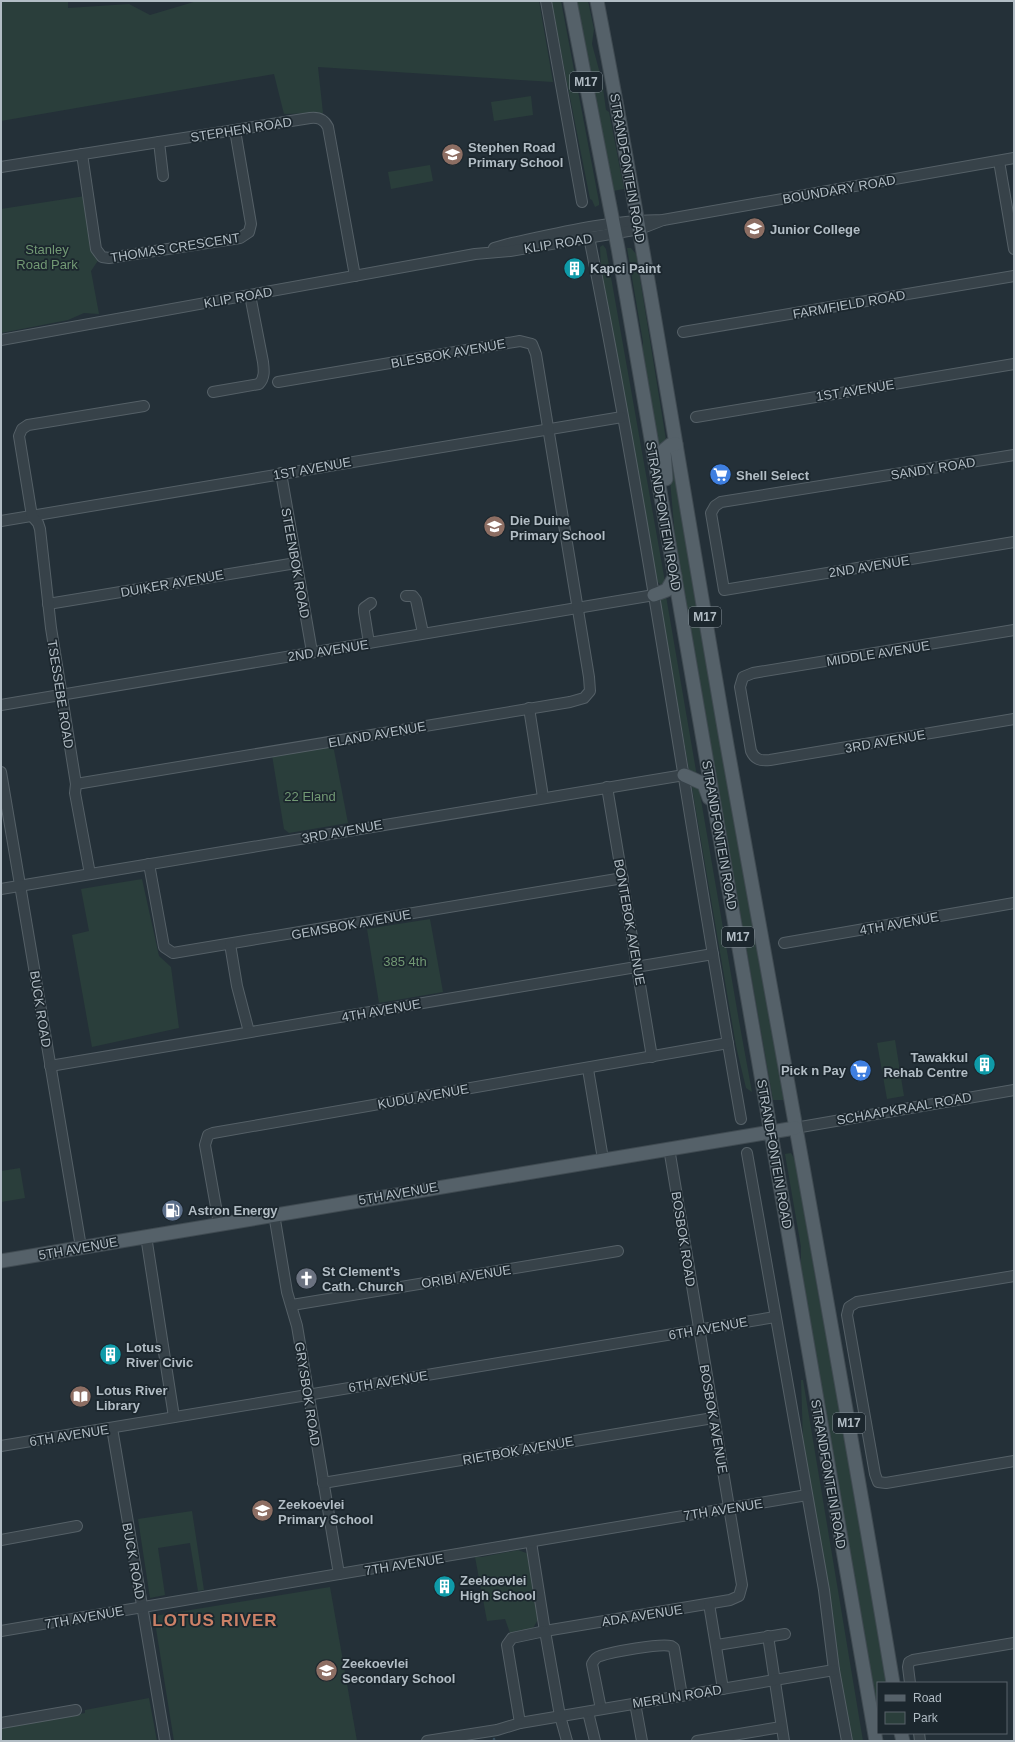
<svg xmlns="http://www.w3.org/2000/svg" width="1015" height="1742" font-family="Arial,sans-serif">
<rect width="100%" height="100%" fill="#243038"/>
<g fill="#2a3e3b">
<polygon points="1,1 68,1 68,8 129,4 150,15 197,1 539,1 553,82 318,67 323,113 284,114 274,74 1,121"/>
<polygon points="551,1 561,1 599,202 599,205 595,207 592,200 590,199"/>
<polygon points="577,1 588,1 594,29 592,44 602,81 606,110 609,112 624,189 613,191"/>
<polygon points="531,96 533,115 494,121 491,102"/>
<polygon points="430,165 433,181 391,189 388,172"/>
<polygon points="85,196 99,259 91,271 99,314 84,313 68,320 1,333 1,209"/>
<polygon points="603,245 606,249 664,576 665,582 661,585 656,580 628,414 601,271 600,247"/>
<polygon points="627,248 631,248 636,254 666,440 661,444 658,457 642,358 643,342"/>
<polygon points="671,453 784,1100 773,1100 676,547 668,458"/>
<polygon points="666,596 739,1021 752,1092 746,1088 736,1046 660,600"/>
<polygon points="327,746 334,750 348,823 289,833 284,829 272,755"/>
<polygon points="142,879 159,956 171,967 179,1028 92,1047 72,935 89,931 81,889"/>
<polygon points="430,919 443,992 379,1003 367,929"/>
<polygon points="895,1040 904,1096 887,1099 877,1043"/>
<polygon points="791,1153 795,1160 820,1304 824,1313 887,1683 878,1683 878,1725 801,1280 801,1247 785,1154"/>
<polygon points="20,1168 25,1198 1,1202 1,1171"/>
<polygon points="801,1380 803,1380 863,1741 852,1741 846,1714 803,1439"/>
<polygon points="192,1511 204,1590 198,1591 190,1543 158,1548 165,1595 150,1598 138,1519"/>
<polygon points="518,1550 529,1554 539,1618 533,1628 510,1633 505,1619 487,1621 475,1557 482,1557"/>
<polygon points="330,1587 357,1741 174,1741 154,1616"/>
<polygon points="149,1698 157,1741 1,1741 1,1728 85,1713 85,1710"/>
</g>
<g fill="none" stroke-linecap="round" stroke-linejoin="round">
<polyline stroke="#394f5e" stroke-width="2.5" points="494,1741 494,1739"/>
<defs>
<g id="minor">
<polyline points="546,1 582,202"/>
<polyline points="159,142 163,176"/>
<polyline points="82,154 96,249 102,257 109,258 240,238 249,232 251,224 235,130"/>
<polyline points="999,161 1014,249"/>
<path d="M1 167 310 118C318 117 324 119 328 127L355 276"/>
<path d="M589 237C648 530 689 825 741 1119"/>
<path d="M494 248 508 244C559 233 611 220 663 220L1014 158"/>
<polyline points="683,332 1014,276"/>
<polyline points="1,340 475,254 510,251 640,229 663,220"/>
<path d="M213 392 259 384C265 378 264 370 263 362L250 295"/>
<polyline points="696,417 1014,364"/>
<polyline points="1014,455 721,502 715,506 711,513 724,590 1014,542"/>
<polyline points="281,473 312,652"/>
<polyline points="1,521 622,417"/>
<polyline points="406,596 413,596 416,600 423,633"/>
<polyline points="48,604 296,563"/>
<path d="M1014 630 753 673 743 677 740 687 751 751C755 760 761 761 770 760L1014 719"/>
<polyline points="369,643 364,612 364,608 371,603"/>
<polyline points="1,705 654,595"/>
<polyline points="529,708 543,797"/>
<polyline points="1,772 81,1247"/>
<polyline points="76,784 570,702 584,698 590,691 589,677 536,354 532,344 520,341 278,382"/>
<polyline points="607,787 652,1057"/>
<polyline points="149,864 164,947 173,953 623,878"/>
<polyline points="90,874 75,793 76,784 51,628 40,529 38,523 32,516 19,436 22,429 28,425 144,406"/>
<polyline points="1,889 684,775"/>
<polyline points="784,943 1014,903"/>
<polyline points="230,944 237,986 249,1032"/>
<polyline points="50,1066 713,954"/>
<polyline points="588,1069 603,1159"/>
<polyline points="795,1128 1014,1090"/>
<polyline points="747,1153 824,1590 834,1670 847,1741"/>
<polyline points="274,1214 287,1292 297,1326 339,1574"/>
<polyline points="219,1224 205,1145 208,1135 213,1133 728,1043"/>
<polyline points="146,1236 174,1417"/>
<polyline points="1014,1276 857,1302 849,1307 847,1315 875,1474 878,1482 886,1483 1014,1461"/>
<polyline points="292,1305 618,1251"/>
<polyline points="112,1428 165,1741"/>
<polyline points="1,1446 775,1317"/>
<polyline points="323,1483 713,1418"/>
<polyline points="1,1540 77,1526"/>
<polyline points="531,1542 545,1631 730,1600 739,1596 742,1585 669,1148"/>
<polyline points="709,1604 723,1689"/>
<polyline points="1,1631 807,1495"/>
<polyline points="768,1636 784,1741"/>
<polyline points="717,1645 785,1634"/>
<polyline points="910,1683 908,1667 909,1662 913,1660 1014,1643"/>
<polyline points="635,1703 642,1741"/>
<path d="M601 1709 592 1664C594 1660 596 1657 600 1656 612 1652 660 1643 671 1646L674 1648 682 1696"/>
<polyline points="588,1712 595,1741"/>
<polyline points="1,1723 76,1710"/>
<polyline points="520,1723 507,1645 512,1638 545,1631 560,1716 567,1741"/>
<polyline points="919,1733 920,1741"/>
<polyline points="427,1741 497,1730 520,1723 834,1670"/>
<polyline points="697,1741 781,1727"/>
</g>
<g id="major">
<polyline points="570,1 618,248 876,1741"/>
<path d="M597 1C645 248 684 497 727 745 783 1058 841 1370 893 1683"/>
<polyline points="666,479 664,450 670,445 676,444"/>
<polyline points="654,595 667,590 675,576"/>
<polyline points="684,775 704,784 709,798"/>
<polyline points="1,1261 795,1128"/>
<polyline points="901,1733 903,1741"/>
</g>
</defs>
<use href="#minor" stroke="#556067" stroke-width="12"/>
<use href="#major" stroke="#404b52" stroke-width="15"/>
<use href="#minor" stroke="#374249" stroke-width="10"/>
<use href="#major" stroke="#556169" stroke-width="13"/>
</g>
<defs>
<symbol id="school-disc" viewBox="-11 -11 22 22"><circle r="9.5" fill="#8d6e63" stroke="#1c272e"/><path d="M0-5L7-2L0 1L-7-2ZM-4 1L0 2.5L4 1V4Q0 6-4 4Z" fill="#fff"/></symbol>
<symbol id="building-disc" viewBox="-11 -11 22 22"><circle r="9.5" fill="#0f9aa8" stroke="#1c272e"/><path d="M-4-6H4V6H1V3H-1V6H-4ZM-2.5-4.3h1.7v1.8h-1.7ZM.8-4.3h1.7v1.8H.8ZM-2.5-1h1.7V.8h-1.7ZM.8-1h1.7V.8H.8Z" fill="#fff"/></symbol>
<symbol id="supermarket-disc" viewBox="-11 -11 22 22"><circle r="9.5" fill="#3f7fe0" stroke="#1c272e"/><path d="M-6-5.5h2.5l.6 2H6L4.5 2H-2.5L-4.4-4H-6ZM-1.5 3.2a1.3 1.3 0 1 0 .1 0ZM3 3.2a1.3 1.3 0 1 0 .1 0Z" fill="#fff"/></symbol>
<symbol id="fuel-disc" viewBox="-11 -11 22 22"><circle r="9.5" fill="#5c6f8a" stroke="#1c272e"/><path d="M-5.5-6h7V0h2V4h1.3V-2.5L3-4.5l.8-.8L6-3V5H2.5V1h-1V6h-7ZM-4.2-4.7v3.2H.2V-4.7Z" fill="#fff"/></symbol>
<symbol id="church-disc" viewBox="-11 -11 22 22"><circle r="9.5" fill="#6b7280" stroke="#1c272e"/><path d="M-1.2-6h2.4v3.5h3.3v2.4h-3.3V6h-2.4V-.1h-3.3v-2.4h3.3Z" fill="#fff"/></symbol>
<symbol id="library-disc" viewBox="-11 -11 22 22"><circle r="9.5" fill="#8d6e63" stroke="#1c272e"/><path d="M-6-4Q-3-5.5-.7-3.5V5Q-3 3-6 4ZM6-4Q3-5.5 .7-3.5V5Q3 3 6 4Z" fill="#fff"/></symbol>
</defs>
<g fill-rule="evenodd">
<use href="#school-disc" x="440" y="142" width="25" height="25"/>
<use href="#school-disc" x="742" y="216" width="25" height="25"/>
<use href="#building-disc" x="562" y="256" width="25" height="25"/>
<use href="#supermarket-disc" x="708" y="462" width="25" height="25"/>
<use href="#school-disc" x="482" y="514" width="25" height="25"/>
<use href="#building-disc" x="972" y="1052" width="25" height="25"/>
<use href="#supermarket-disc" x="848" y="1058" width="25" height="25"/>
<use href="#fuel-disc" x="160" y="1198" width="25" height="25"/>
<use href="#church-disc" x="294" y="1266" width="25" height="25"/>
<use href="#building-disc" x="98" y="1342" width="25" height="25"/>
<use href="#library-disc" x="68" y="1384" width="25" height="25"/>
<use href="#school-disc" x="250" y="1498" width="25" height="25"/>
<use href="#building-disc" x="432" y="1574" width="25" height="25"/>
<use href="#school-disc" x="314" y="1658" width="25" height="25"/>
</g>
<g text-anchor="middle" stroke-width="3.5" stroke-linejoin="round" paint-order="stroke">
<g fill="#1c272e" stroke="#859098" stroke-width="1">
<rect x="570" y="72" width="32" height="20" rx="3"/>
<rect x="689" y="607" width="32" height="20" rx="3"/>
<rect x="722" y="927" width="32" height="20" rx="3"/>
<rect x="833" y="1413" width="32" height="20" rx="3"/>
</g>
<g font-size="12" font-weight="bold" fill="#b2bdc5">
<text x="586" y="86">M17</text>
<text x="705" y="621">M17</text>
<text x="738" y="941">M17</text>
<text x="849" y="1427">M17</text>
</g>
<g font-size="13" fill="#b2bdc5" stroke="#1c272e">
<text transform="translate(241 129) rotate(-9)" y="5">STEPHEN ROAD</text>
<text transform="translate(628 168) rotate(80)" y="5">STRANDFONTEIN ROAD</text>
<text transform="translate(839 189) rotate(-10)" y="5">BOUNDARY ROAD</text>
<text transform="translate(558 243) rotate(-9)" y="5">KLIP ROAD</text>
<text transform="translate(175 247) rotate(-9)" y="5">THOMAS CRESCENT</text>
<text transform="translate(238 297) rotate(-10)" y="5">KLIP ROAD</text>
<text transform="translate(849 304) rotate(-10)" y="5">FARMFIELD ROAD</text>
<text transform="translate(448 353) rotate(-10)" y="5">BLESBOK AVENUE</text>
<text transform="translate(855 390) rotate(-9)" y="5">1ST AVENUE</text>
<text transform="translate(312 468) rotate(-10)" y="5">1ST AVENUE</text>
<text transform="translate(933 468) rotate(-9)" y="5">SANDY ROAD</text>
<text transform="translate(664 516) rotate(80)" y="5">STRANDFONTEIN ROAD</text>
<text transform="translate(296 563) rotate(80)" y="5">STEENBOK ROAD</text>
<text transform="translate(869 566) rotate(-9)" y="5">2ND AVENUE</text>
<text transform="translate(172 583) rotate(-10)" y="5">DUIKER AVENUE</text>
<text transform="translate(328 650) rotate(-9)" y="5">2ND AVENUE</text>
<text transform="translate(878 653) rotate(-9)" y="5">MIDDLE AVENUE</text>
<text transform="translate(61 694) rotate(81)" y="5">TSESSEBE ROAD</text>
<text transform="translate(377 734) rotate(-10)" y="5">ELAND AVENUE</text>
<text transform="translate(885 741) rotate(-10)" y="5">3RD AVENUE</text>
<text transform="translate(342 831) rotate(-10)" y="5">3RD AVENUE</text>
<text transform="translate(720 835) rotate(80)" y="5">STRANDFONTEIN ROAD</text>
<text transform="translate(630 922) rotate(80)" y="5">BONTEBOK AVENUE</text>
<text transform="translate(899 923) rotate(-10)" y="5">4TH AVENUE</text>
<text transform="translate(351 924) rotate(-10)" y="5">GEMSBOK AVENUE</text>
<text transform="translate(41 1009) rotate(81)" y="5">BUCK ROAD</text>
<text transform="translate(381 1010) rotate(-10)" y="5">4TH AVENUE</text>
<text transform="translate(423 1096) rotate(-10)" y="5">KUDU AVENUE</text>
<text transform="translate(904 1108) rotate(-10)" y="5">SCHAAPKRAAL ROAD</text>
<text transform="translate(775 1154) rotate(80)" y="5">STRANDFONTEIN ROAD</text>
<text transform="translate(398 1193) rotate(-10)" y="5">5TH AVENUE</text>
<text transform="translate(684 1239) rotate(81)" y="5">BOSBOK ROAD</text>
<text transform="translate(78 1248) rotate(-10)" y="5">5TH AVENUE</text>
<text transform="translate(466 1276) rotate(-9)" y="5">ORIBI AVENUE</text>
<text transform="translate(708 1328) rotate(-10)" y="5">6TH AVENUE</text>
<text transform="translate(388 1381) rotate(-9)" y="5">6TH AVENUE</text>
<text transform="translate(308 1394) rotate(81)" y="5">GRYSBOK ROAD</text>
<text transform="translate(714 1419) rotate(80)" y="5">BOSBOK AVENUE</text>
<text transform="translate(69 1435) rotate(-9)" y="5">6TH AVENUE</text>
<text transform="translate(518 1450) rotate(-10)" y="5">RIETBOK AVENUE</text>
<text transform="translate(829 1474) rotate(80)" y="5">STRANDFONTEIN ROAD</text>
<text transform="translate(723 1509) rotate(-9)" y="5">7TH AVENUE</text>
<text transform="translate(134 1561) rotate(80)" y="5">BUCK ROAD</text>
<text transform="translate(404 1564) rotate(-9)" y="5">7TH AVENUE</text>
<text transform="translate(642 1615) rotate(-9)" y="5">ADA AVENUE</text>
<text transform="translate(84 1617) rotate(-10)" y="5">7TH AVENUE</text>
<text transform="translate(677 1696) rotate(-9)" y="5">MERLIN ROAD</text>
</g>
<g font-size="13" font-weight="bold" fill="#b2bdc5" stroke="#1c272e" text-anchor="start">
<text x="468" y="152">Stephen Road<tspan x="468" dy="15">Primary School</tspan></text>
<text x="770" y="234">Junior College</text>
<text x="590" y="273">Kapci Paint</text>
<text x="736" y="480">Shell Select</text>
<text x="510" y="525">Die Duine<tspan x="510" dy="15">Primary School</tspan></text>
<text x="968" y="1062" text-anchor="end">Tawakkul<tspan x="968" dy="15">Rehab Centre</tspan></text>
<text x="846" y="1075" text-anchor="end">Pick n Pay</text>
<text x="188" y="1215">Astron Energy</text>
<text x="322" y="1276">St Clement's<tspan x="322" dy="15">Cath. Church</tspan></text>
<text x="126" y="1352">Lotus<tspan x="126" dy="15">River Civic</tspan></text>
<text x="96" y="1395">Lotus River<tspan x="96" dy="15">Library</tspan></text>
<text x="278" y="1509">Zeekoevlei<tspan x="278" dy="15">Primary School</tspan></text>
<text x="460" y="1585">Zeekoevlei<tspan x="460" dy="15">High School</tspan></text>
<text x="342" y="1668">Zeekoevlei<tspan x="342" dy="15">Secondary School</tspan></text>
</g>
<g font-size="13" fill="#729974" stroke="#1c272e">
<text x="47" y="254">Stanley<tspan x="47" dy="15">Road Park</tspan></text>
<text x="310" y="801">22 Eland</text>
<text x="405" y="966">385 4th</text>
</g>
<g font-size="17" font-weight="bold" letter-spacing="1" fill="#cb8167" stroke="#1c272e">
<text x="215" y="1626">LOTUS RIVER</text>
</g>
</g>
<rect width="1015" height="1742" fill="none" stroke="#b2bdc5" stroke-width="4"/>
<rect x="877" y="1682" width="130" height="52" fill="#1c272e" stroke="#58636a"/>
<rect x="885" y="1695" width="20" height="6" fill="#556169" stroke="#58636a"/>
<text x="913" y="1702" font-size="12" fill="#b2bdc5">Road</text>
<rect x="885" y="1712" width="20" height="12" fill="#2a3e3b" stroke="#58636a"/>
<text x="913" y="1722" font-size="12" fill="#b2bdc5">Park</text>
</svg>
